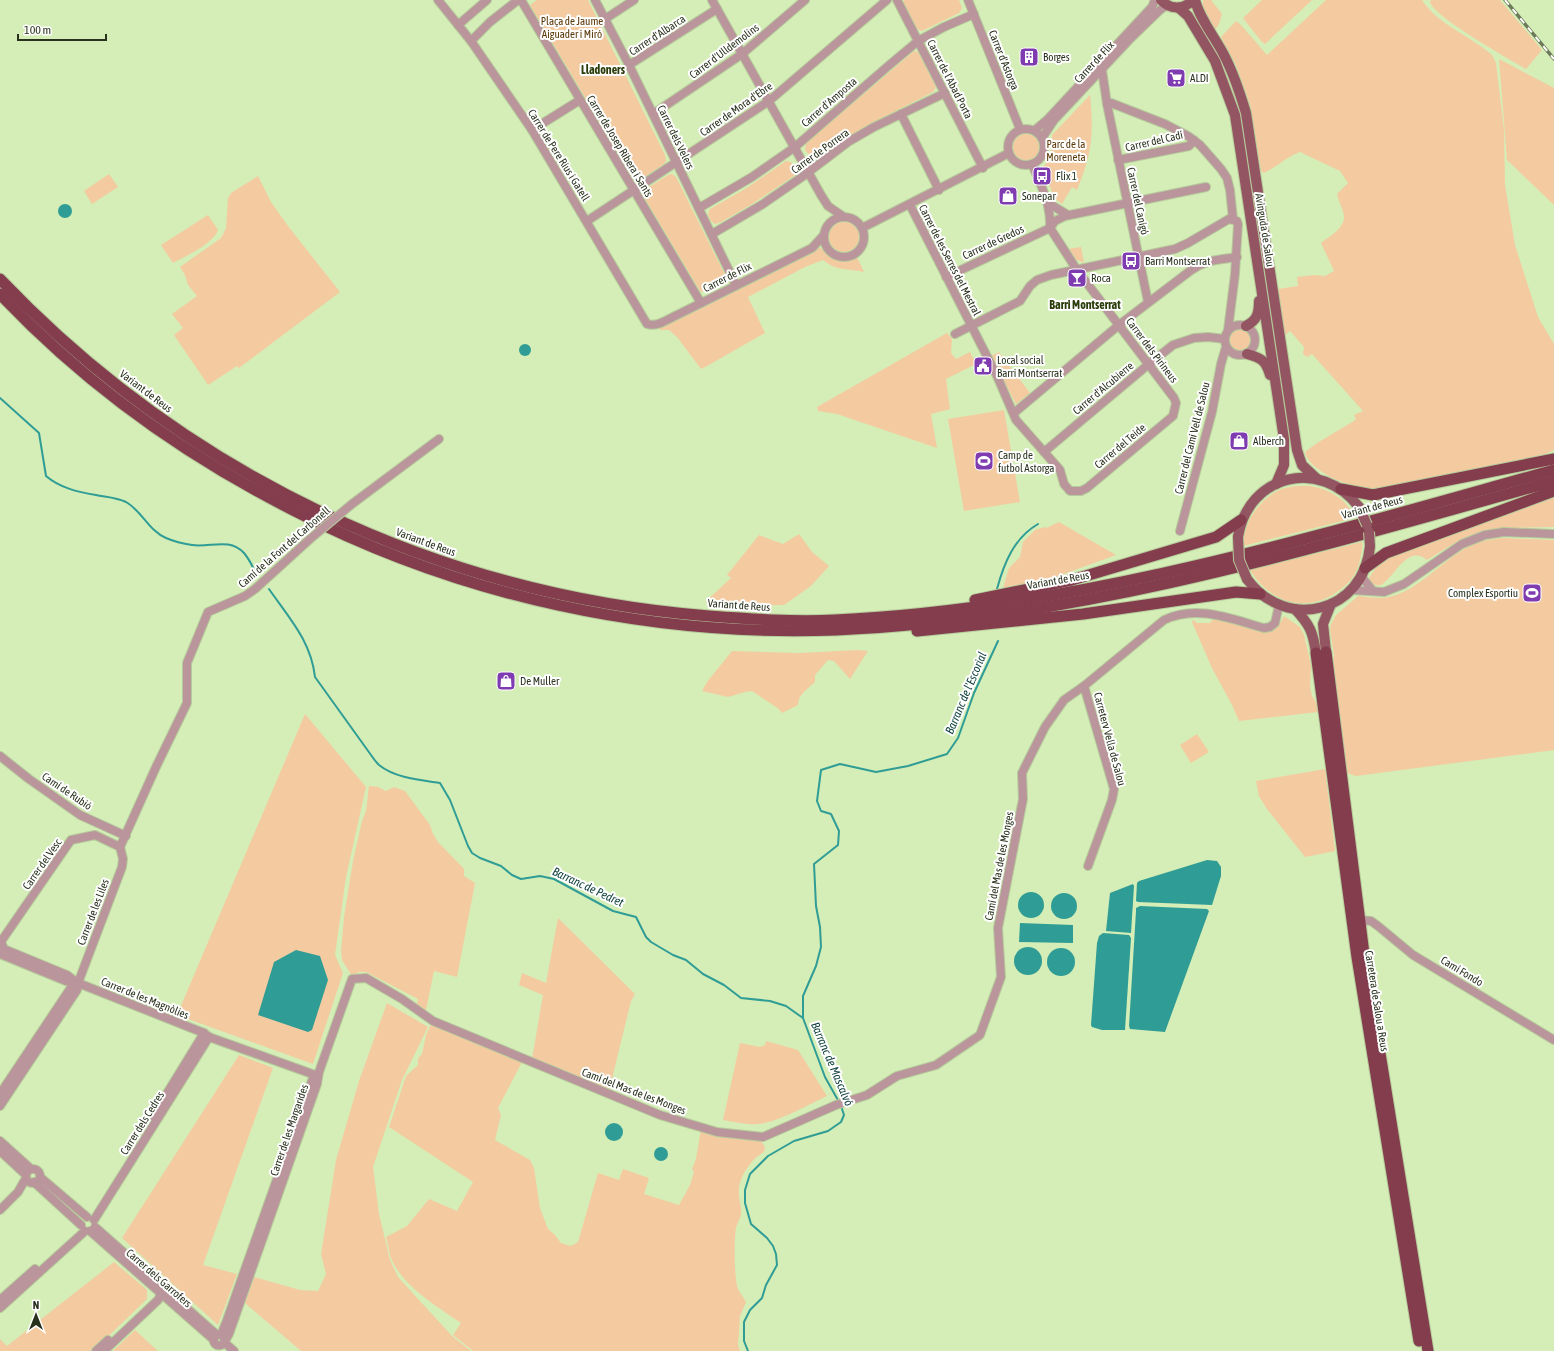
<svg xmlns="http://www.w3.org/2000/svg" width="1554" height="1351" font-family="'Asap Condensed',sans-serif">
<rect width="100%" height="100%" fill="#d5edb7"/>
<g fill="#f4cba0">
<polygon points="537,0 588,0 665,155 666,161 664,164 640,180 633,178 530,5"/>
<polygon points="904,0 959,0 962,8 959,13 922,31 917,29 903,2"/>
<polygon points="1203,0 1211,0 1222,14 1219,24 1215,30 1203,8"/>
<polygon points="1262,0 1312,0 1265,44 1261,41 1243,18"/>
<path d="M1326 0H1422C1438 25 1471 36 1492 55L1496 63 1504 130 1505 185 1515 245 1538 317 1554 344V450L1545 454C1505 463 1465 472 1425 480 1407 483 1386 489 1368 488 1350 488 1309 471 1305 452L1317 443 1354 421 1356 419 1354 415 1363 411 1312 354 1307 357 1303 354 1304 347 1290 331 1284 336 1278 289 1298 286 1297 277 1314 275 1325 276 1334 271 1321 243C1329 237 1345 228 1344 216 1343 209 1339 202 1337 194L1348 183 1340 171 1300 152C1286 157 1277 167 1264 173L1261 171 1250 105 1236 65 1221 37 1236 21 1240 24 1267 55Z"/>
<path d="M1431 0H1500L1542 50 1526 69C1509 59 1434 17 1430 2Z"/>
<polygon points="914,51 918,52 936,87 933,92 868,125 816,159 811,157 805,150 806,143"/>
<polygon points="1499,59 1554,88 1554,205 1507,160"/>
<path d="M1090 95C1094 135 1092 153 1077 190L1072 187 1062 204 1054 198 1043 167 1048 161 1051 154 1052 135Z"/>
<circle cx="1026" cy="147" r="13"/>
<path d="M786 161C793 161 794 166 796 172L794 176 752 204 721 222 715 224 710 220 708 214 710 209 745 189Z"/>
<polygon points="109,174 118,187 92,204 84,191"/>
<polygon points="672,174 676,177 726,277 725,284 706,292 700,291 644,197 644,193 646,189 668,175"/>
<polygon points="258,176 271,202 288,226 340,292 239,368 237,366 208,385 174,335 183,328 172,314 197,296 188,285 185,275 180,267 221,238 226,228 228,198 231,193"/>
<path d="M208 215 218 230C213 244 186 256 173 263L161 245Z"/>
<circle cx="844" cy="237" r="15"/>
<polygon points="1081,247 1084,263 1075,259 1068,249"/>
<path d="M819 248C824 249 826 252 831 255 839 261 847 260 857 257L864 272C847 268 838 272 823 260L805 267 748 297 765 333 707 366 701 369 677 337 669 330H660L659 327Z"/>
<circle cx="1240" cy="340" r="11"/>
<polygon points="947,333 952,339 951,353 956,359 970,352 976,364 946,379 950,409 931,414 937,448 837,414 818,411 817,407"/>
<polygon points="999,352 1030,393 1016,404 991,356"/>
<polygon points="1004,410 1020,502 964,511 948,419"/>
<path d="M1296 486C1302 486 1309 485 1315 487 1331 490 1350 502 1354 518L1243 546C1244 522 1257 503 1277 491 1283 488 1290 487 1296 486Z"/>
<path d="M1554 496V527C1525 528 1496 526 1468 537 1453 543 1440 552 1427 560 1407 544 1396 576 1381 585 1375 586 1370 584 1369 578L1377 566 1385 559Z"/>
<polygon points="1059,522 1116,555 1053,578 1003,588 1009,568 1020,557 1023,542 1035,530 1045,527 1046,528"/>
<polygon points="799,534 812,552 829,566 811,586 784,605 746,606 705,602 731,578 727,575 759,535 783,544"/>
<path d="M1503 538 1554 540V750L1356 776 1347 773 1333 668 1334 654 1330 630 1331 624 1336 615 1358 596C1368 597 1379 599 1389 597 1423 589 1444 556 1476 543 1485 540 1494 539 1503 538Z"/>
<path d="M1362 542C1363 548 1361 554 1360 560 1357 574 1349 584 1337 592 1305 614 1270 602 1250 570Z"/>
<polygon points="1284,616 1300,627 1304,635 1311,665 1310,687 1312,696 1317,704 1318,712 1239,721 1232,705 1212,668 1192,622 1193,620 1197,623 1210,623 1215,617 1267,631 1278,627"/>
<path d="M858 650 868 651 850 679 834 661 828 660 815 675V682C808 689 798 694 798 705L782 713 779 709 752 691 745 692 728 697 702 691 707 682 732 651 800 653Z"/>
<polygon points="305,714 366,787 346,877 335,955 343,973 313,1064 177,1015"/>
<polygon points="1197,734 1209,752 1191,763 1180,745"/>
<polygon points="1325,769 1335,851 1305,857 1267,809 1259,796 1256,781"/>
<polygon points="369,786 378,787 386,791 394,787 405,791 430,825 433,834 438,842 464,869 464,876 475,883 457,977 434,971 425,1015 416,1008 418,999 366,972 359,972 352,976 342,960 341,951 344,917 353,861 362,821 366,811"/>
<polygon points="558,918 635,994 631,1001 609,1091 532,1059 543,995 519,985 522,973 546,983"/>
<polygon points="387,1003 428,1027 402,1080 373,1167 379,1214 390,1260 398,1277 453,1337 471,1351 301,1351 245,1303 254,1277 300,1290 318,1291 326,1274 321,1254 336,1160 359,1081"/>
<path d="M432 1022 523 1060 498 1108 501 1115 495 1140 530 1160 534 1168 540 1208 548 1229 555 1235 561 1243 571 1246 578 1242 598 1173 619 1180 623 1169 649 1178 644 1194 679 1205 690 1185 694 1172 692 1169 696 1159 701 1129 761 1141 765 1147 764 1152C751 1159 737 1179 739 1195 739 1201 742 1207 741 1213 741 1218 737 1223 736 1228 734 1239 734 1279 738 1289 740 1293 744 1298 746 1302L740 1316 738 1345 740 1351H473L453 1335 461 1323C438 1307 402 1286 391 1258 389 1252 388 1244 386 1237L407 1226 429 1199 457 1211 473 1182 389 1127 406 1076 418 1065V1058L422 1054 426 1035Z"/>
<path d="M766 1041 798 1050 827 1096C810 1104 776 1123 758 1124 746 1125 735 1122 723 1120L740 1043 760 1047 765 1045Z"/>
<polygon points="239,1055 273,1068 203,1265 237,1274 218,1325 122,1238"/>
<polygon points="114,1262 147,1290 147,1299 93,1351 0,1351 0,1339 7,1346"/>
<polygon points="135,1330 158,1351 113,1351"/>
</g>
<g fill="#2f9d95">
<circle cx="65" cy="211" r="7"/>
<circle cx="525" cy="350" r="6"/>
<polygon points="1207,860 1217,861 1221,867 1221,876 1212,905 1138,902 1136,901 1137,883 1139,881"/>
<polygon points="1133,884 1134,886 1131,933 1106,931 1110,893"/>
<circle cx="1031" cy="905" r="13"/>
<circle cx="1064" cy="906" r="13"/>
<polygon points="1140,906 1207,909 1209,911 1165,1032 1130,1029 1129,1026 1136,911 1136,908"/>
<polygon points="1020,923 1073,925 1073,943 1019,942"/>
<polygon points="1103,933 1129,935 1131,938 1125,1030 1102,1030 1092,1027 1091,1025 1097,943 1099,936"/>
<circle cx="1028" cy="961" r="14"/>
<circle cx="1061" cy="962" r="14"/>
<polygon points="296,950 320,956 328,980 312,1030 308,1032 258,1015 274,962"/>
<circle cx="614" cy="1132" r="9"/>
<circle cx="661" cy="1154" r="7"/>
</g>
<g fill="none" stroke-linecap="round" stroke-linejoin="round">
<g stroke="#2f9d95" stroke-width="2">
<path d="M0 398 39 433 46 476C60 488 78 492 96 495 106 497 116 497 126 502 142 511 149 531 166 538 173 541 185 544 192 545 210 548 229 537 244 553 249 559 253 567 256 574"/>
<path d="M269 589C289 618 311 641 315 677L371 755C373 758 376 762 379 765 395 778 420 780 440 783L450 800 468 846 472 853 480 858 501 866 512 875 521 879 540 876 554 879 613 911 636 917 646 937 651 942 673 955 686 960 703 974 724 985 741 998 770 1001 786 1006 803 1018"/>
<path d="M997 589C1004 563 1014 538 1038 524"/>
<polyline points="839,1102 825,1077 803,1018 803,996 816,966 821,947 820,927 816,906 814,864 838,845 839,831 831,814 821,811 817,801 821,770 840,764 876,772 908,766 947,754 958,738 974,693 998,641"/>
<polyline points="748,1351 744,1341 744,1322 750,1310 762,1298 766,1285 777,1265 776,1254 773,1246 767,1238 751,1224 745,1203 745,1190 750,1174 768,1156 794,1141 828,1131 841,1122 844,1115 841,1106"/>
</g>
<defs>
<g id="minor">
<path d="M438 0 471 41 532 130 647 324C656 327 665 321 673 317L812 248 824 235"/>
<polyline points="521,0 701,303"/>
<polyline points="595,0 629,65 736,285"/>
<polyline points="712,0 821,195 828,206 844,217"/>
<polyline points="897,0 983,168"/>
<polyline points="968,0 1020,129"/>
<polyline points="605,19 634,0"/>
<polyline points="458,25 487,0"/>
<polyline points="471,41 490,22 518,0"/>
<polyline points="629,65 717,9"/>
<polyline points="1102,70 1107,104 1148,302"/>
<polyline points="1107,104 1111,103 1165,124 1188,136 1200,145 1221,169 1227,178 1230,190 1233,219"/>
<polyline points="653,114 742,54 805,0"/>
<polyline points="901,114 939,190"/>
<circle cx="1026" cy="147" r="18"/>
<polyline points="532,130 580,100"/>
<polyline points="1035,130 1048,119 1152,7 1155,0"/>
<polyline points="1042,138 1054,120 1129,40 1160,10 1167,5"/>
<polyline points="1118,160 1189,146 1194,140"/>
<path d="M1032 164C1041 186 1051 203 1050 228"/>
<polyline points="1048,203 1068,215"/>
<polyline points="910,205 997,376 1016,420 1060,470 1064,484 1070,491 1081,491 1087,488 1173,416 1176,403 1174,398 1077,270 1050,228"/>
<polyline points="699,208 752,177 795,147 887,67 918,41 944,27 974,14"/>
<circle cx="844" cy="237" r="20"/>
<polyline points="587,221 769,101 887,0"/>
<polyline points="862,228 1009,153"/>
<polyline points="712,234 763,204 802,177 848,142 874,127 945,93"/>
<polyline points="946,277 1050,228 1055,221 1065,216 1206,187"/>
<circle cx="1240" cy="340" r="15"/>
<polyline points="955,334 1020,301 1030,286 1037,280 1051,275 1175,249 1188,243 1229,219 1237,221 1238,224 1235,274 1228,330"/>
<path d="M1014 413 1119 325 1190 271C1207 259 1218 260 1237 257"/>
<polyline points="1044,452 1149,364 1173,345 1194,338 1208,337 1225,339"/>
<polyline points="352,504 439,439"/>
<polyline points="1180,531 1212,412 1221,364 1226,347"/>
<polyline points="1361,576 1373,591"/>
<polyline points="1351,590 1384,592 1404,584 1462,544 1485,535 1504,532 1554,534"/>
<polyline points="1084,686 1114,789 1112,800 1088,866"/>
<polyline points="0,756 29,779 80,815 126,836"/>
<polyline points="120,847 156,767 187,703 187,663 208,612 245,596 255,589 310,539"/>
<polyline points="1360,920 1371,921 1378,926 1413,955 1554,1040"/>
<polyline points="1,942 4,949 67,975 76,982"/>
<polyline points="0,943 71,840 95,835 120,847"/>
<polyline points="0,954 66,981 78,983 204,1033 209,1037 318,1076"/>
<polyline points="0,1094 72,986 78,983"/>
<polyline points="0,1106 77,990 78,983 122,867 123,859 120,847"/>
<polyline points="153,1116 204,1033"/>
<polyline points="0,1141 31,1169"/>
<polyline points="0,1151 26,1175"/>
<circle cx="33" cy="1176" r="7"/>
<polyline points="40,1177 87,1217"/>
<polyline points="34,1182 81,1225"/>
<polyline points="0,1210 18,1192 26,1178"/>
<polyline points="94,1220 209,1037"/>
<polyline points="95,1227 217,1335"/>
<polyline points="90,1231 214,1340"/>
<polyline points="0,1300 35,1269"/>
<polyline points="0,1308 85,1231"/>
<circle cx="219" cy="1340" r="5.5"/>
<polyline points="221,1335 227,1320 314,1075"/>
<path d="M225 1341 229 1334 317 1084 319 1072 352 979 366 978 402 999 433 1021 660 1115 717 1132 763 1137 836 1105 867 1095 897 1076 936 1065 980 1035 1001 977 998 928 1023 799 1022 773 1045 727 1064 700 1084 686 1164 620C1197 604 1231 619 1264 628L1270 627 1275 623 1279 605"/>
<polyline points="225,1343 234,1351"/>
<polyline points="96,1351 108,1340"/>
<polyline points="104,1351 158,1300 163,1290"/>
</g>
<g id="major">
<path d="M1161 0C1170 10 1184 10 1193 0"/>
<path d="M1195 0C1200 20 1215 37 1224 55 1234 74 1240 93 1246 113L1297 450 1302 465 1317 479"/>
<polyline points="1179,8 1188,16 1215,61 1235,115 1284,439 1284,465 1276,484"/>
<path d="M1246 326C1257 320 1259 314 1259 301"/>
<path d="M1247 354C1262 358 1266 361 1270 375"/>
<path d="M1238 537C1248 474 1321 457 1359 507"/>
<path d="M1247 579C1286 632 1364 613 1370 546"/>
<path d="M1295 609C1310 625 1313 632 1316 653"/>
<polyline points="1326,652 1323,624 1331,604"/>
</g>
<g id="highway">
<path d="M0 279C187 475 439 595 709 616 751 619 793 622 835 620 1079 609 1320 535 1554 470"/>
<path d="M0 294C84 383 186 456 295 511 461 596 649 637 836 630 1079 620 1321 546 1554 481"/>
<polyline points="1341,489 1373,495 1554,459"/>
<polyline points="1365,568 1386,553 1554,491"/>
<polyline points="975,600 1072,580 1216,537 1241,520"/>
<polyline points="917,631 1083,614 1236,592 1260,594"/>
<polyline points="1326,652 1364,954 1428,1351"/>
<polyline points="1316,653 1357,957 1419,1341"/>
</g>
</defs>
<use href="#minor" stroke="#b6cb9b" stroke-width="10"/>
<use href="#major" stroke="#b6cb9b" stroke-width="12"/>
<use href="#highway" stroke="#b6cb9b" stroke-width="13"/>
<use href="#minor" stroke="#ba969c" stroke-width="8"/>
<use href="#major" stroke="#935561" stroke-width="10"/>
<use href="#highway" stroke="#833d4d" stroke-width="11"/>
<defs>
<polyline id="rail" points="1505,0 1554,59"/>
</defs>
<use href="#rail" stroke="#6c7a59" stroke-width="3.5"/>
<use href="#rail" stroke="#fff" stroke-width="2" stroke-dasharray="6" stroke-linecap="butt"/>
<defs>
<polyline id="minor-bridge" points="310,539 352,504"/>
<g id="major-bridge">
<polyline points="1359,507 1367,525"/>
<polyline points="1369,532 1370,546"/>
<polyline points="1238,537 1239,560 1247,579"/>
</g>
</defs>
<use href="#minor-bridge" stroke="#b6cb9b" stroke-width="10" stroke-linecap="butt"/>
<use href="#major-bridge" stroke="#b6cb9b" stroke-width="12" stroke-linecap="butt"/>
<use href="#minor-bridge" stroke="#ba969c" stroke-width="8"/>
<use href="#major-bridge" stroke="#935561" stroke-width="10"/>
</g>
<defs>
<symbol id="building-square" viewBox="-11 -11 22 22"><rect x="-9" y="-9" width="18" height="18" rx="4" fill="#7f3cb0" stroke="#fff"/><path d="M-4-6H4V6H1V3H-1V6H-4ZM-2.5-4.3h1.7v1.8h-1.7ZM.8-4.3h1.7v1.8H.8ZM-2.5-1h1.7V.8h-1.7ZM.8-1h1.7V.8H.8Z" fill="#fff"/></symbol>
<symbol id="supermarket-square" viewBox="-11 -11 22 22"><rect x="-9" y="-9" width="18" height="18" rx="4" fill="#7f3cb0" stroke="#fff"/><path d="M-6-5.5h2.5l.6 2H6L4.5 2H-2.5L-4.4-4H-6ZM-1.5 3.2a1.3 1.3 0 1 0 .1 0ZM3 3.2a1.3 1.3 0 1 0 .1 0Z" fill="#fff"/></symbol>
<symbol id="bus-square" viewBox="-11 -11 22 22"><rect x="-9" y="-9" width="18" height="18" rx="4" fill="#7f3cb0" stroke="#fff"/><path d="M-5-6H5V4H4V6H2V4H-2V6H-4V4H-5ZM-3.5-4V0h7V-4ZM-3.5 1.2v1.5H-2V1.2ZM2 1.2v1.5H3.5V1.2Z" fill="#fff"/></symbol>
<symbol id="shop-square" viewBox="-11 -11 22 22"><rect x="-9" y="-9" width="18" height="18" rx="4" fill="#7f3cb0" stroke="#fff"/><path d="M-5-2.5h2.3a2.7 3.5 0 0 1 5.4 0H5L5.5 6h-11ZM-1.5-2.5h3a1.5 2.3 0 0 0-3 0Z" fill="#fff"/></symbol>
<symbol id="bar-square" viewBox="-11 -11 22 22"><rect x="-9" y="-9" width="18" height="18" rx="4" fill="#7f3cb0" stroke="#fff"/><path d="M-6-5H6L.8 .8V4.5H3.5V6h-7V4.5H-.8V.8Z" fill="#fff"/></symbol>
<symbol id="civic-square" viewBox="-11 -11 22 22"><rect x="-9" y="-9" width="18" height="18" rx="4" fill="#7f3cb0" stroke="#fff"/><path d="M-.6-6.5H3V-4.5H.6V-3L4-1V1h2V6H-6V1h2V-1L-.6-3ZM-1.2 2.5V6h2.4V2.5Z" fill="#fff"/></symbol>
<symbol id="stadium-square" viewBox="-11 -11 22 22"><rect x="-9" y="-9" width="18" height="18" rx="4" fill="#7f3cb0" stroke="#fff"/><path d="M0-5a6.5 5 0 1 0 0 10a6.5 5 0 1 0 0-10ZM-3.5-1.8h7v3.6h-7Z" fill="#fff"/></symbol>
</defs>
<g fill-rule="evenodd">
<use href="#building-square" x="1018" y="46" width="22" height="22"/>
<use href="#supermarket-square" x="1165" y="67" width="22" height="22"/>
<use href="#bus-square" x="1031" y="165" width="22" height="22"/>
<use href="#shop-square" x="997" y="185" width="22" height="22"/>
<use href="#bus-square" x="1120" y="250" width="22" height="22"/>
<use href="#bar-square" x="1066" y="267" width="22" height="22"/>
<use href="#civic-square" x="972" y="355" width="22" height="22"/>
<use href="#shop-square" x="1228" y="430" width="22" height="22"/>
<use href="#stadium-square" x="973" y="450" width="22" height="22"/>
<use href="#stadium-square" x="1521" y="582" width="22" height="22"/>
<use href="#shop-square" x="495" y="670" width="22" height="22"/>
</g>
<g text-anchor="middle" stroke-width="4" stroke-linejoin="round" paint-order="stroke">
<g font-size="11" fill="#593606" stroke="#fff">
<text x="572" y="25">Plaça de Jaume<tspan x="572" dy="13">Aiguader i Miró</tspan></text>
<text x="1066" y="148">Parc de la<tspan x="1066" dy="13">Moreneta</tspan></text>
</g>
<g font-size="11" fill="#28311c" stroke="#fff">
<text transform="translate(657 35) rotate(-33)" y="4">Carrer d'Albarca</text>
<text transform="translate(724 51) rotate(-37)" y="4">Carrer d'Ulldemolins</text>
<text transform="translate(1004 60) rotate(68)" y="4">Carrer d'Astorga</text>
<text transform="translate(1094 62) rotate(-47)" y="4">Carrer de Flix</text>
<text transform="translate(950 79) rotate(63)" y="4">Carrer de l'Abad Porta</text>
<text transform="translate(829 102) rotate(-41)" y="4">Carrer d'Amposta</text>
<text transform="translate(736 109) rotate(-35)" y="4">Carrer de Mora d'Ebre</text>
<text transform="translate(676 137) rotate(64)" y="4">Carrer dels Velers</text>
<text transform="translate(1154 141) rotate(-13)" y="4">Carrer del Cadí</text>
<text transform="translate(620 146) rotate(59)" y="4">Carrer de Josep Ribera i Sants</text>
<text transform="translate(820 151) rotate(-36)" y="4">Carrer de Porrera</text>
<text transform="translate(559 155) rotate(58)" y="4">Carrer de Pere Rius i Gatell</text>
<text transform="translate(1138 201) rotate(78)" y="4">Carrer del Canigó</text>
<text transform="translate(1265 230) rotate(81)" y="4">Avinguda de Salou</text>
<text transform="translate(993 242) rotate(-25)" y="4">Carrer de Gredos</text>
<text transform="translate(950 260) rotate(63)" y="4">Carrer de les Serres del Mestral</text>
<text transform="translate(727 277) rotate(-27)" y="4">Carrer de Flix</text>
<text transform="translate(1152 350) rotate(53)" y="4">Carrer dels Pirineus</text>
<text transform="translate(1103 388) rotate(-40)" y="4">Carrer d'Alcubierre</text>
<text transform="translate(146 391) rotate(37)" y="4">Variant de Reus</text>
<text transform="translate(1192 438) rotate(-76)" y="4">Carrer del Camí Vell de Salou</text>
<text transform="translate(1120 446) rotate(-40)" y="4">Carrer del Teide</text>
<text transform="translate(1372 507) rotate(-15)" y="4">Variant de Reus</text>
<text transform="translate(426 542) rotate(20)" y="4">Variant de Reus</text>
<text transform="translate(284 547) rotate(-41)" y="4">Camí de la Font del Carbonell</text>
<text transform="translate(1058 580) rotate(-10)" y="4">Variant de Reus</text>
<text transform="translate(739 605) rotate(4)" y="4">Variant de Reus</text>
<text transform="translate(1110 739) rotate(75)" y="4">Carreterv Vella de Salou</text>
<text transform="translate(67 791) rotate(34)" y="4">Camí de Rubió</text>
<text transform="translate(42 864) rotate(-55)" y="4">Carrer del Vesc</text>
<text transform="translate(999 866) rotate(-79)" y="4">Camí del Mas de les Monges</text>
<text transform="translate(93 912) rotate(-69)" y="4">Carrer de les Liles</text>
<text transform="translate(1462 971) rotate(31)" y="4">Camí Fondo</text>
<text transform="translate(145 998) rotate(22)" y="4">Carrer de les Magnòlies</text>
<text transform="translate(1377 1001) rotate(81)" y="4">Carretera de Salou a Reus</text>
<text transform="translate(634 1091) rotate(21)" y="4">Camí del Mas de les Monges</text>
<text transform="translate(142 1123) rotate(-58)" y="4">Carrer dels Cedres</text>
<text transform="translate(289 1130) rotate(-71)" y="4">Carrer de les Margarides</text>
<text transform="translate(159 1278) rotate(41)" y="4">Carrer dels Garrofers</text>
</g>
<g font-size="11" fill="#28311c" stroke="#fff" text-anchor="start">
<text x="1043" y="61">Borges</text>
<text x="1190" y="82">ALDI</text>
<text x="1056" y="180">Flix 1</text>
<text x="1022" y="200">Sonepar</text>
<text x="1145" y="265">Barri Montserrat</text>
<text x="1091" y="282">Roca</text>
<text x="997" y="364">Local social<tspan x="997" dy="13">Barri Montserrat</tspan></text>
<text x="1253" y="445">Alberch</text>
<text x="998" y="459">Camp de<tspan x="998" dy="13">futbol Astorga</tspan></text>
<text x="1518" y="597" text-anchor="end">Complex Esportiu</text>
<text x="520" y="685">De Muller</text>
</g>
<g font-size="12" font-weight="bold" fill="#2b3d0b" stroke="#fff">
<text x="603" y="74">Lladoners</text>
<text x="1085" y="309">Barri Montserrat</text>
</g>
<g font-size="12" font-style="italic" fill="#12423e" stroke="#fff">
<text transform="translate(966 693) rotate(-67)" y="4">Barranc de l'Escorial</text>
<text transform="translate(588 887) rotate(25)" y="4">Barranc de Pedret</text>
<text transform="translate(832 1064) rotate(67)" y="4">Barranc de Mascalvó</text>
</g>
</g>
<g transform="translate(36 1315)" stroke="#ffffff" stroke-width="3" paint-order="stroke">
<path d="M0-3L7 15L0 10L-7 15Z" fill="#28311c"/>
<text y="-6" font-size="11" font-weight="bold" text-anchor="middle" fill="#28311c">N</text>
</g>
<path d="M18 34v6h88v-6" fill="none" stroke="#28311c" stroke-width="2"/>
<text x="24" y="34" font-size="12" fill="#28311c" stroke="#ffffff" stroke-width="3" paint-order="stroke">100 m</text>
</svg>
